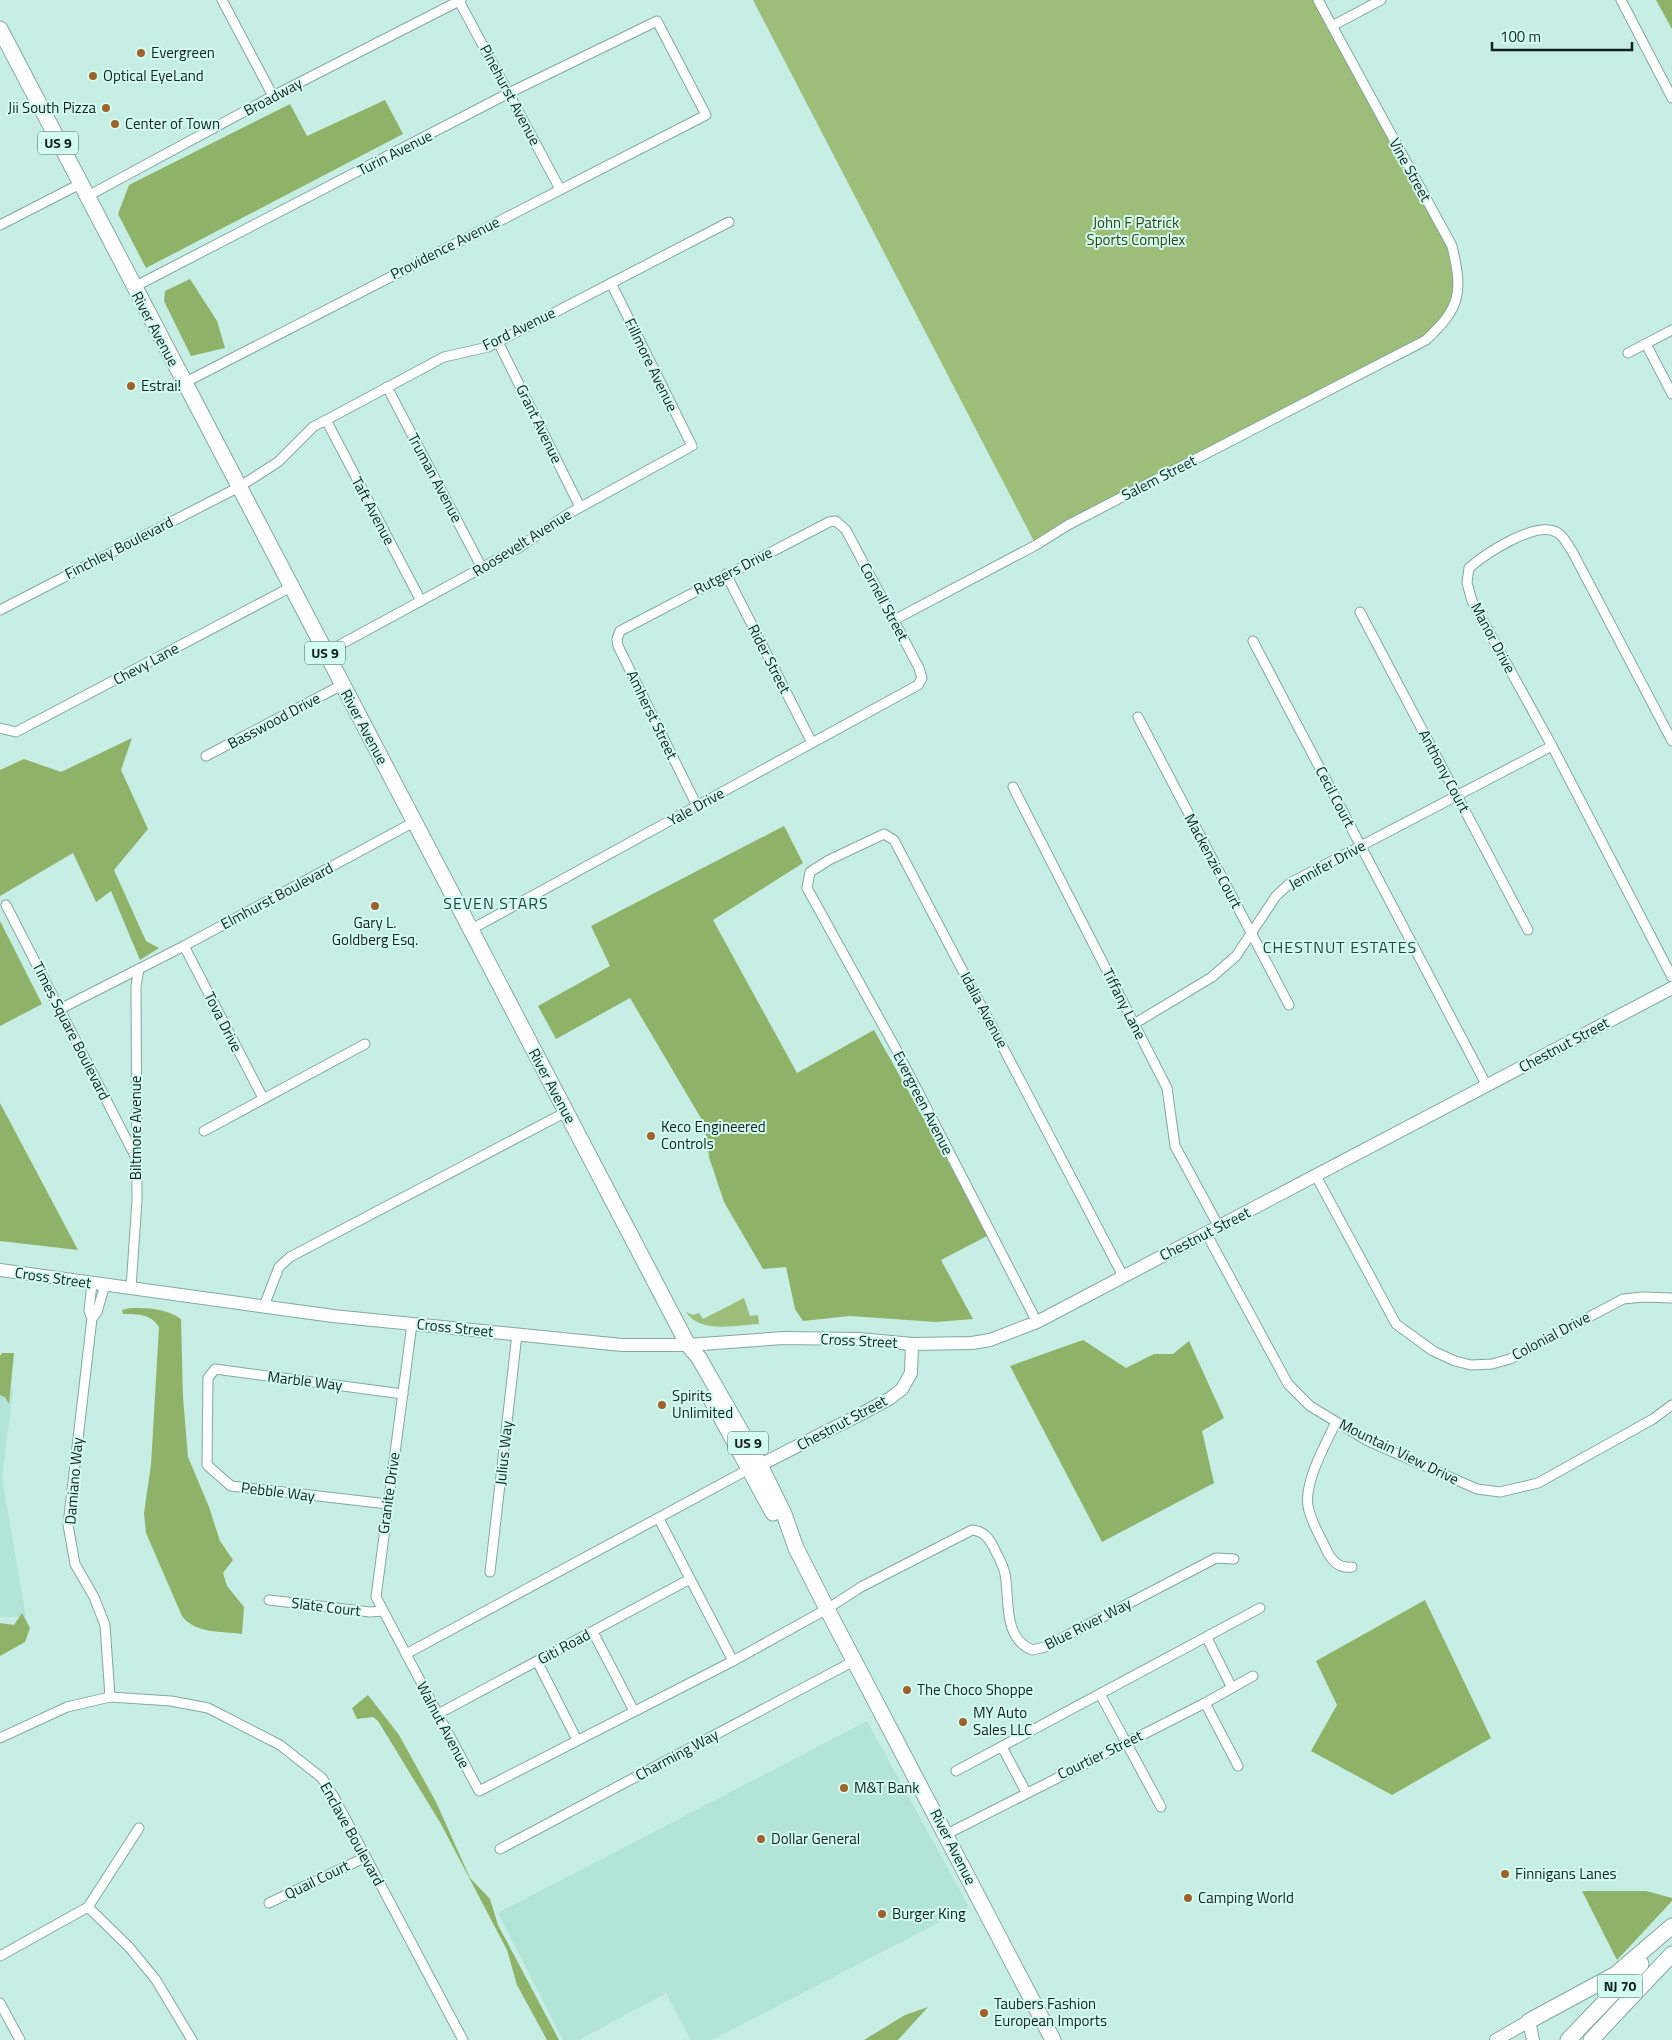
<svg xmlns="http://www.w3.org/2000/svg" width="1672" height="2040" font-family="'Titillium Web',sans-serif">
<rect width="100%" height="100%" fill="#c6eee4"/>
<g fill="#b3e4d8">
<polygon points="0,1377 13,1391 2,1478 26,1617 0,1617"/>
<polygon points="867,1721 969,1907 712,2040 691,2040 666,1993 579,2040 563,2040 498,1913"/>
</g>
<g fill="#9cbe78">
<polygon points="753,0 1322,0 1452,246 1458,299 1426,340 1036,545"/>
<path d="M744 1298 750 1316 758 1315 759 1324C736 1325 700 1334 686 1312L693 1315 699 1313 703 1319Z"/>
</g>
<g fill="#8eb267">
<polygon points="1656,0 1672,0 1672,29"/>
<polygon points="385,100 403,134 146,268 118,214 129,185 290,104 307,136"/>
<polygon points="190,279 217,321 225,348 191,356 164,301 165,291"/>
<polygon points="132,738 121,770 148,829 114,870 146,941 159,948 140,960 111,891 96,902 73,853 0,896 0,770 24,759 61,772"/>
<polygon points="784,826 803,863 713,920 797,1073 874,1030 989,1235 941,1260 973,1319 936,1322 850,1316 803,1321 795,1309 786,1267 763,1269 724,1202 709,1157 705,1125 630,998 556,1039 538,1006 610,966 591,926"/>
<polygon points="0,921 42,1004 0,1026"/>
<polygon points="0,1103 78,1250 0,1241"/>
<path d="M130 1308C149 1308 165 1308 181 1319L183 1398 188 1457 209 1507 220 1541 233 1560 223 1573 227 1586 244 1607 242 1634C222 1631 195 1634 182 1616L146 1533 144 1513 151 1465 159 1327C151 1314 138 1314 123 1314L122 1310Z"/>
<polygon points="1083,1340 1126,1368 1154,1354 1173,1354 1189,1341 1224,1418 1202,1431 1214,1483 1102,1542 1010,1366"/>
<polygon points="2,1353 14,1353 9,1404 5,1397 0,1395 0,1356"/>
<polygon points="1425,1600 1491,1738 1392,1795 1311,1751 1337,1705 1316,1661"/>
<polygon points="22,1613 30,1628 25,1642 0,1656 0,1623 14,1625"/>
<polygon points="368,1695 399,1735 436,1802 470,1878 490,1899 498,1925 559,2040 547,2040 517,1985 507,1950 441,1824 378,1721 373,1717 357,1719 352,1708"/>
<polygon points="1582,1891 1646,1891 1672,1898 1672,1901 1617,1960"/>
<polygon points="928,2007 898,2040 864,2040 905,2015"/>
</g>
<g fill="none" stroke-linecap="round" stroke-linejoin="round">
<defs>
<g id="street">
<polyline points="222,0 273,96"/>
<polyline points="1621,0 1672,98"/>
<polyline points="459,1 560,189"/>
<polyline points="1332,26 1381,0"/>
<polyline points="86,197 273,96 461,0"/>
<polyline points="0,225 80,184"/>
<polyline points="134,287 509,93 657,21 706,115 184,383"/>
<polyline points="498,342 580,507"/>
<polyline points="1646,344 1672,394"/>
<polyline points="1628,353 1672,330"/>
<polyline points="387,387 482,568"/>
<polyline points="326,420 421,601"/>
<polyline points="726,574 812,743"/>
<polyline points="0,610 239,487 278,462 313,427 444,357 488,347 729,222"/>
<polyline points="1360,612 1528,930"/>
<path d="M894 620 1036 545 1068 525 1426 340C1461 307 1463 293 1452 246L1318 0"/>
<polyline points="1253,641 1487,1086"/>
<polyline points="325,653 520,547 568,514 692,446 611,283"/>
<polyline points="1138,717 1289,1005"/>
<polyline points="0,728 16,732 291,587"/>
<path d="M1672 741 1572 551C1568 546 1564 536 1558 533 1537 519 1485 554 1469 568L1467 583 1472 601 1552 746 1672 977"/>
<polyline points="206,756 342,685"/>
<polyline points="1013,787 1167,1088 1175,1146 1219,1227"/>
<polyline points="6,905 134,1154"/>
<path d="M470 930C619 848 769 767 918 685L922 678 919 668 846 530 836 521 829 522 620 631 617 639 618 646 697 806"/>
<polyline points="184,946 263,1098"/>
<polyline points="60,1009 184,946 414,822"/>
<polyline points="1134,1024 1212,977 1236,956 1276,896 1290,883 1552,746"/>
<polyline points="204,1131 365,1044"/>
<polyline points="1316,1176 1396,1324 1433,1351 1455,1361 1471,1365 1492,1364 1510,1359 1623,1299 1643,1297 1672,1298"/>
<polyline points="1206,1233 1288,1384 1310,1406 1368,1441 1477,1489 1500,1492 1538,1483 1653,1419 1672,1405"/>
<polyline points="92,1283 89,1311 92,1318 68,1525 75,1564 94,1597 105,1625 110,1697"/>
<polyline points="131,1288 137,1200 136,986 139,969"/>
<polyline points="264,1306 279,1267 290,1257 566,1112"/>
<polyline points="92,1318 97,1312 105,1285"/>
<polyline points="1037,1322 896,1049 807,888 810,872 829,860 884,834 894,840 1123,1276"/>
<path d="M1336 1422C1326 1443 1304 1482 1308 1506 1310 1520 1320 1536 1326 1549 1331 1560 1339 1569 1352 1567"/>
<path d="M749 1469 406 1654 479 1791 733 1661 827 1609 861 1587 972 1530C983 1531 988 1537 993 1546 997 1555 1003 1564 1005 1574 1010 1599 1002 1637 1032 1650L1045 1647 1216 1558 1234 1559"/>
<polyline points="388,1504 231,1486 207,1465 208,1378 215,1369 403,1394"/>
<polyline points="659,1519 733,1661"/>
<polyline points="490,1572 517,1334"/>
<polyline points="269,1600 370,1612 383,1611"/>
<polyline points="593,1632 634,1711"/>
<polyline points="1207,1638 1232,1688"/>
<polyline points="406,1654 376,1597 412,1324"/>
<polyline points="537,1661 577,1740"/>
<polyline points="1100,1694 1161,1807"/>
<polyline points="1205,1703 1238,1766"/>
<polyline points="438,1714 690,1579"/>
<polyline points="0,1738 67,1707 110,1697 171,1701 208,1708 280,1745 322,1778 334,1797 463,2040"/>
<polyline points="1002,1747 1026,1792"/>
<polyline points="956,1771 1260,1608"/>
<polyline points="947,1834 1205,1703 1253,1676"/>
<polyline points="500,1849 854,1661"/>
<polyline points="269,1903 366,1857"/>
<polyline points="88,1907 129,1947 156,1980 192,2040"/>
<polyline points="0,1956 88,1907 139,1828"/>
<polyline points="0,2003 20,2040"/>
</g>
<g id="secondary">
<polyline points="0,1270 333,1316 622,1345 688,1345 783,1338 859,1339 912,1344"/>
<polyline points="760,1465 859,1415 889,1399 902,1389 911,1373 912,1344 972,1343 990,1340 1037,1322 1672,988"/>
<polyline points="1496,2040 1529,2021 1533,2040"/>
</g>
<g id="highway">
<polyline points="0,29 688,1345 699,1358 760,1465 784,1514 796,1548 827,1609 1053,2040"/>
<polyline points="711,1399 773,1513"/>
<polyline points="1529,2021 1616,1974 1672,1926"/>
<polyline points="1568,2040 1641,1964"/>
<polyline points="1591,2040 1672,1954"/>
</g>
</defs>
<use href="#street" stroke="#83a99f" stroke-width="11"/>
<use href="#secondary" stroke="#83a99f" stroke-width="14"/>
<use href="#highway" stroke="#83a99f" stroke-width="17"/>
<use href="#street" stroke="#fff" stroke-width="9"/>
<use href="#secondary" stroke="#fff" stroke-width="12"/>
<use href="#highway" stroke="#fff" stroke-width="15"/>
</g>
<g fill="#a1612a" stroke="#d3fcf1" stroke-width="2">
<circle cx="141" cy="53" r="5"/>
<circle cx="93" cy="76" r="5"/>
<circle cx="106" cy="108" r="5"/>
<circle cx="115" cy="124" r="5"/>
<circle cx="131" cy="386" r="5"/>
<circle cx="375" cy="906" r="5"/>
<circle cx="651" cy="1136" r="5"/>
<circle cx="662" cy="1405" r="5"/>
<circle cx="907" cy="1690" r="5"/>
<circle cx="963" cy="1722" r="5"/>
<circle cx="844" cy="1788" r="5"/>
<circle cx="761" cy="1839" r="5"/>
<circle cx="1505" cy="1874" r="5"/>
<circle cx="1188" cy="1898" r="5"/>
<circle cx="882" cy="1914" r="5"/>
<circle cx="984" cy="2013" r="5"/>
</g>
<g text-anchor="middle" stroke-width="4" stroke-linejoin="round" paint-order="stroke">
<g fill="#d3fcf1" stroke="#4c635d" stroke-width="1">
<rect x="38" y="131.5" width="40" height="23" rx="4"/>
<rect x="305" y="641.5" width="40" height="23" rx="4"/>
<rect x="728" y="1431.5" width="40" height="23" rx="4"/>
<rect x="1597.5" y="1974.5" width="45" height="23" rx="4"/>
</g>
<g font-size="14" font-weight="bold" fill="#12211e">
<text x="58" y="148">US 9</text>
<text x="325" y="658">US 9</text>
<text x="748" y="1448">US 9</text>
<text x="1620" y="1991">NJ 70</text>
</g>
<g font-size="15" fill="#12211e" stroke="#d3fcf1" text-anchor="start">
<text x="151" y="58">Evergreen</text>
<text x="103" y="81">Optical EyeLand</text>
<text x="96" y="113" text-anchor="end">Jii South Pizza</text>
<text x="125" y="129">Center of Town</text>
<text x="141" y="391">Estrai!</text>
<text x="375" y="928" text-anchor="middle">Gary L.<tspan x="375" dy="17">Goldberg Esq.</tspan></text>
<text x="661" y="1132">Keco Engineered<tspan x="661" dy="17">Controls</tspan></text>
<text x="672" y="1401">Spirits<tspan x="672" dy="17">Unlimited</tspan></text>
<text x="917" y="1695">The Choco Shoppe</text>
<text x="973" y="1718">MY Auto<tspan x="973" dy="17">Sales LLC</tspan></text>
<text x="854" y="1793">M&amp;T Bank</text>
<text x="771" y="1844">Dollar General</text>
<text x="1515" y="1879">Finnigans Lanes</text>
<text x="1198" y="1903">Camping World</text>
<text x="892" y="1919">Burger King</text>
<text x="994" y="2009">Taubers Fashion<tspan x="994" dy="17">European Imports</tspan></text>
</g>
<g font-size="15" fill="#12211e" stroke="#d3fcf1">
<text transform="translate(510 95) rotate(62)" y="5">Pinehurst Avenue</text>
<text transform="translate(273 97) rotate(-28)" y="5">Broadway</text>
<text transform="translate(395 153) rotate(-27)" y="5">Turin Avenue</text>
<text transform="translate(1410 170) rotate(61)" y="5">Vine Street</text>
<text transform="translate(445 248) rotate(-27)" y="5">Providence Avenue</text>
<text transform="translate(155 329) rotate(62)" y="5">River Avenue</text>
<text transform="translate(519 329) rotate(-26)" y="5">Ford Avenue</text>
<text transform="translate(651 365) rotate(64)" y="5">Fillmore Avenue</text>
<text transform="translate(539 424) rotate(64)" y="5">Grant Avenue</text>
<text transform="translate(435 478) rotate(62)" y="5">Truman Avenue</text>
<text transform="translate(1159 478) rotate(-27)" y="5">Salem Street</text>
<text transform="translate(373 511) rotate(62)" y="5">Taft Avenue</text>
<text transform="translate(522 543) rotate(-32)" y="5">Roosevelt Avenue</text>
<text transform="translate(119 548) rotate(-27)" y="5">Finchley Boulevard</text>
<text transform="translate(733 571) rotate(-27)" y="5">Rutgers Drive</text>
<text transform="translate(884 602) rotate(62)" y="5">Cornell Street</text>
<text transform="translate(1493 638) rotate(62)" y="5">Manor Drive</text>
<text transform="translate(769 659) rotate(63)" y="5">Rider Street</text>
<text transform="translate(146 664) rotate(-28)" y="5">Chevy Lane</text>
<text transform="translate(652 715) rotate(64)" y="5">Amherst Street</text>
<text transform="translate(274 721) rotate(-28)" y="5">Basswood Drive</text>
<text transform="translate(364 727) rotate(62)" y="5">River Avenue</text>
<text transform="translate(1444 771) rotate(62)" y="5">Anthony Court</text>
<text transform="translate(1335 797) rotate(62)" y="5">Cecil Court</text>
<text transform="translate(696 807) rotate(-29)" y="5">Yale Drive</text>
<text transform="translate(1213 861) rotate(62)" y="5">Mackenzie Court</text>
<text transform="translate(1327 865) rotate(-29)" y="5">Jennifer Drive</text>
<text transform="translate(277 896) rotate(-28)" y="5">Elmhurst Boulevard</text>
<text transform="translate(1124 1004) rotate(63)" y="5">Tiffany Lane</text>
<text transform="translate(984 1010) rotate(62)" y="5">Idalia Avenue</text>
<text transform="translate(223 1022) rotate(63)" y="5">Tova Drive</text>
<text transform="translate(71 1031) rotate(63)" y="5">Times Square Boulevard</text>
<text transform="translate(1564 1045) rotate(-28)" y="5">Chestnut Street</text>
<text transform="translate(552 1086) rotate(62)" y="5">River Avenue</text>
<text transform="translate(923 1103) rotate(63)" y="5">Evergreen Avenue</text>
<text transform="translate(136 1128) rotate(-90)" y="5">Biltmore Avenue</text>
<text transform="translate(1205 1234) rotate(-27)" y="5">Chestnut Street</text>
<text transform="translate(53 1278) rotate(8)" y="5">Cross Street</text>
<text transform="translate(455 1328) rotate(6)" y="5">Cross Street</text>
<text transform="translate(1551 1336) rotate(-28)" y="5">Colonial Drive</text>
<text transform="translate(859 1341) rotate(3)" y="5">Cross Street</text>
<text transform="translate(305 1381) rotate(7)" y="5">Marble Way</text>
<text transform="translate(842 1423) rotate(-28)" y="5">Chestnut Street</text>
<text transform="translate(1399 1452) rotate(26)" y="5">Mountain View Drive</text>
<text transform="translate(504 1453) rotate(-84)" y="5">Julius Way</text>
<text transform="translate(74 1481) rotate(-85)" y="5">Damiano Way</text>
<text transform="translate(278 1492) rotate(7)" y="5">Pebble Way</text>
<text transform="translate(389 1493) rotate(-82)" y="5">Granite Drive</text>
<text transform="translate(326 1607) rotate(7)" y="5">Slate Court</text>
<text transform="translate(1088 1624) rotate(-27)" y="5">Blue River Way</text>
<text transform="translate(564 1647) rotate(-28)" y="5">Giti Road</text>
<text transform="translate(443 1725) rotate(62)" y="5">Walnut Avenue</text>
<text transform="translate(677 1755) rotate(-28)" y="5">Charming Way</text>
<text transform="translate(1100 1755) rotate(-26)" y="5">Courtier Street</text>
<text transform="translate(352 1834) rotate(61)" y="5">Enclave Boulevard</text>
<text transform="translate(953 1847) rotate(63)" y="5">River Avenue</text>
<text transform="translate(317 1880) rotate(-26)" y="5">Quail Court</text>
</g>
<g font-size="15" fill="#2d440e" stroke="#d3fcf1">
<text x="1136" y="228">John F Patrick<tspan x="1136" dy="17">Sports Complex</tspan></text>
</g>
<g font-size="16" letter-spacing="1" fill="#22463e" stroke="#d3fcf1">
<text x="496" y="909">SEVEN STARS</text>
<text x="1340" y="953">CHESTNUT ESTATES</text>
</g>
</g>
<path d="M1492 42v8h140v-8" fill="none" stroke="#12211e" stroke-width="2.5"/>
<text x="1500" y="42" font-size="15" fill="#12211e" stroke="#d3fcf1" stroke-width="4" paint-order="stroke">100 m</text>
</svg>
